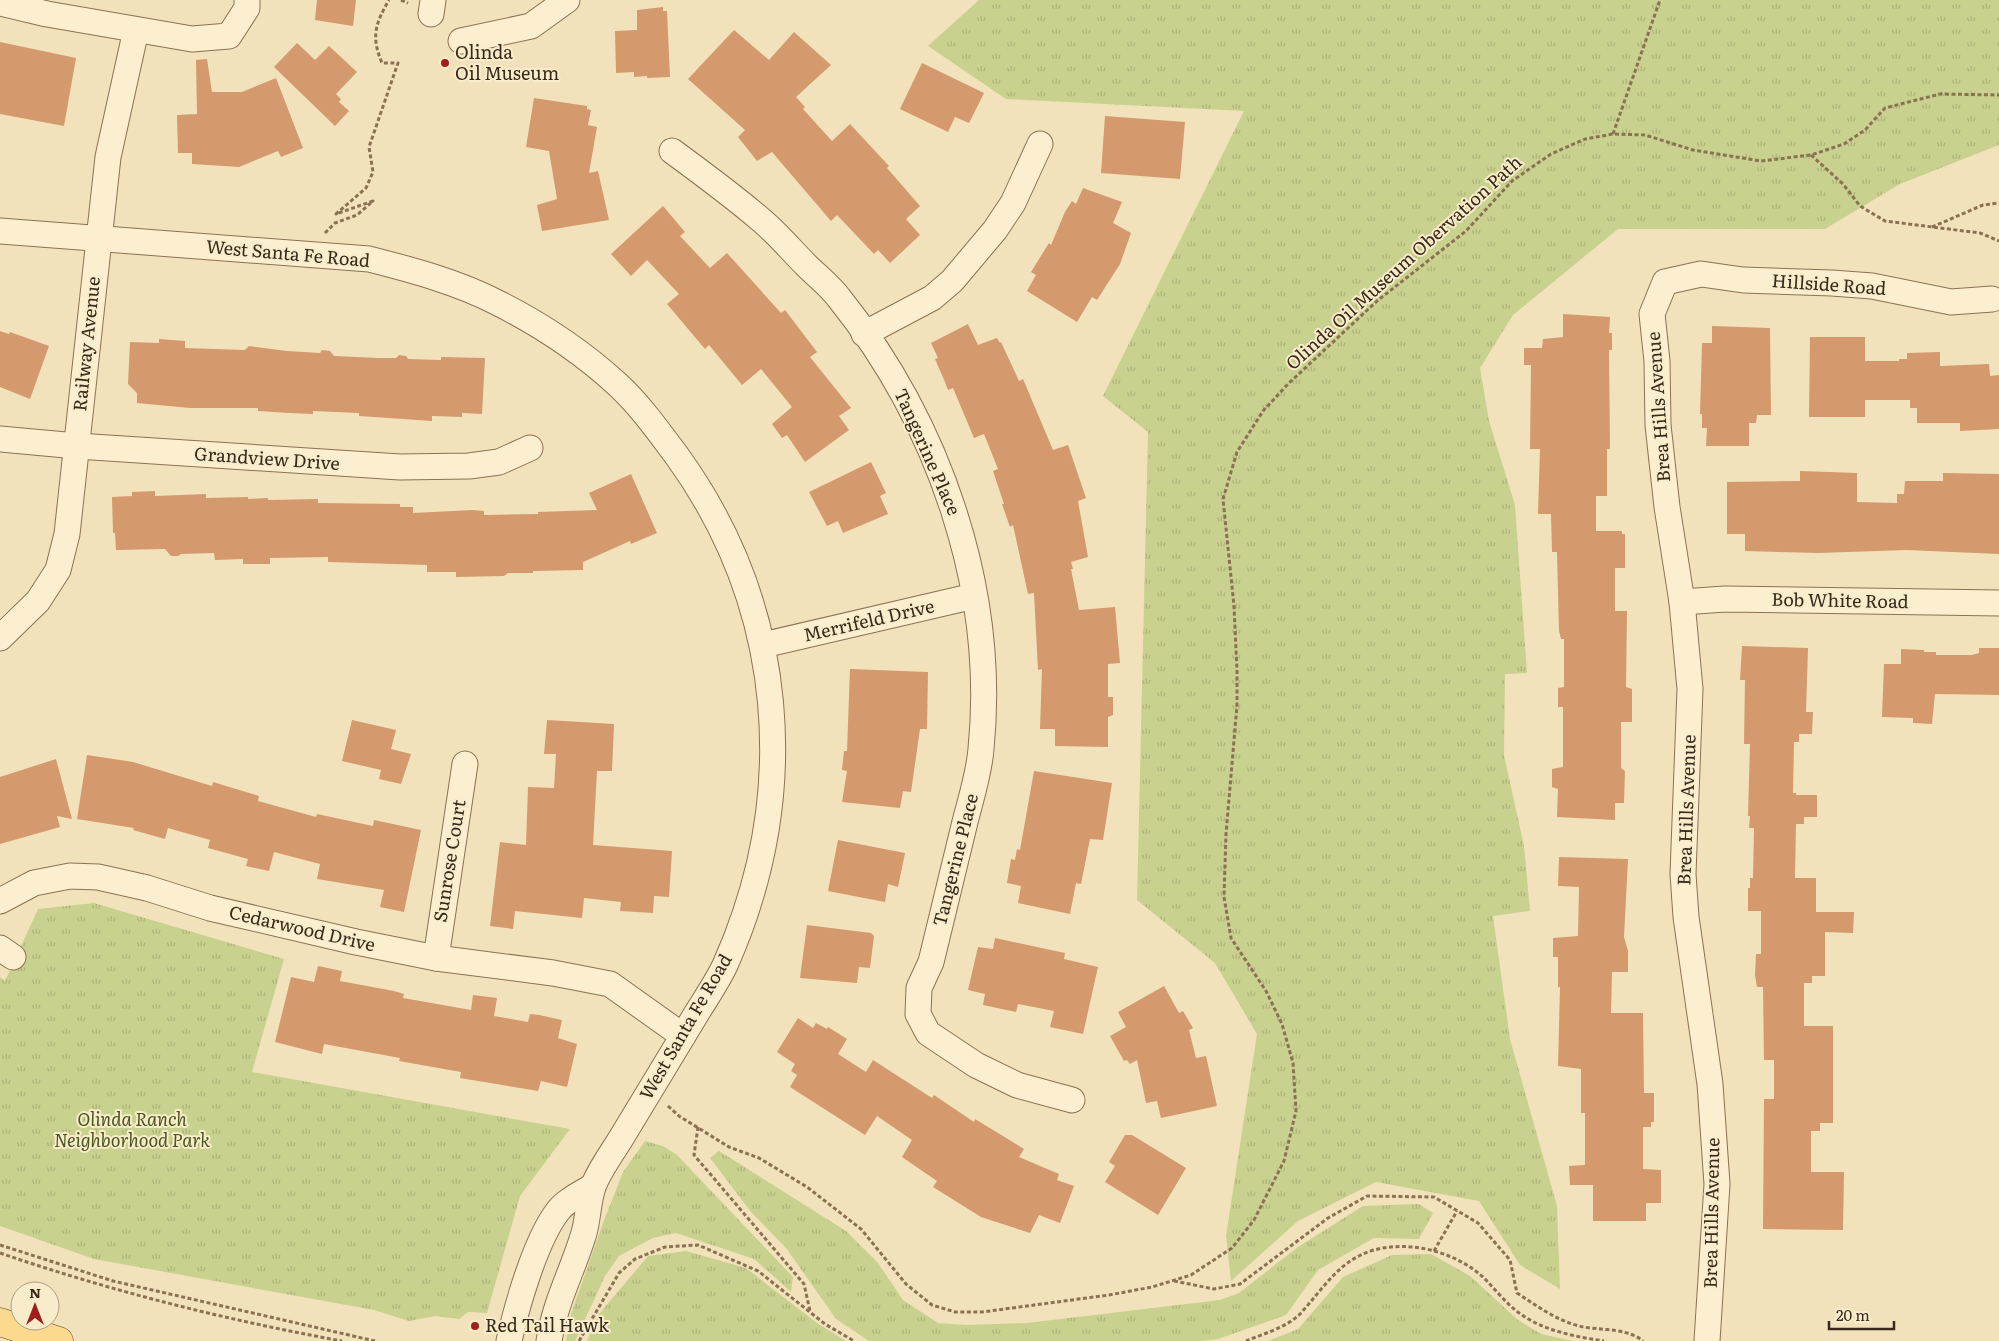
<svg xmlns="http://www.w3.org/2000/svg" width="1999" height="1341" font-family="Literata,serif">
<defs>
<pattern id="grass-tufts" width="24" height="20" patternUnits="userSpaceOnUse" patternTransform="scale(1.25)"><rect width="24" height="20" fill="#c8d18e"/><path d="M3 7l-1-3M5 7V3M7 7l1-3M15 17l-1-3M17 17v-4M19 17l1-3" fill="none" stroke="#adb37a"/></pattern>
</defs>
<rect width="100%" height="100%" fill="#f2e2bb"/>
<g fill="url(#grass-tufts)">
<polygon points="979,0 1999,0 1999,145 1900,184 1825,229 1618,229 1513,315 1480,368 1489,421 1515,505 1527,673 1505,674 1504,755 1524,846 1530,911 1493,916 1510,1039 1557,1206 1560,1289 1520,1265 1479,1201 1376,1182 1298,1221 1231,1281 1226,1236 1257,1034 1215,963 1137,900 1148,432 1103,396 1244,111 1006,99 928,46"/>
<polygon points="94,903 284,959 252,1072 570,1129 520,1196 487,1313 468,1312 459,1319 435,1316 409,1321 374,1310 94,1259 0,1226 0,977 5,981 38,909"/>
<polygon points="645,1141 663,1146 677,1155 793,1277 791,1292 754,1259 676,1233 653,1238 619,1256 605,1276 575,1341 566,1341 571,1314 603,1223 623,1172"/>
<polygon points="719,1151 846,1231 878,1263 903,1300 938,1323 965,1325 1027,1323 1220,1300 1239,1293 1298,1247 1363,1206 1419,1204 1433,1213 1419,1239 1374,1238 1318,1270 1286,1315 1218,1339 1202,1341 869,1341 836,1319 786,1248 751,1212 710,1158"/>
<polygon points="686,1251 746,1268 817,1323 846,1341 587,1341 599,1314 648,1256"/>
<polygon points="1431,1254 1470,1276 1518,1320 1541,1334 1573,1341 1268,1341 1298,1329 1343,1277 1392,1255"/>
</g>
<g fill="#d4996d">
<polygon points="317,0 356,0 353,26 315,20"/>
<polygon points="663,7 663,11 667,11 670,77 647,78 647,76 634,77 634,72 616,73 615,31 637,30 637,10"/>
<polygon points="734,30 769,60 794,32 831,65 796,97 805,107 803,109 832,141 850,124 889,166 887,168 920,206 906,219 920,235 890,263 878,250 874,254 837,215 831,221 772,152 757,161 738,137 745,130 688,79"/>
<polygon points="0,42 76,58 64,126 0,114"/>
<polygon points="297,43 315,60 329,46 357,72 336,94 341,99 339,102 349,111 335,126 274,67"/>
<polygon points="207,59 212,92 242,92 276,78 303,148 281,157 278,151 239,167 192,164 192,153 178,153 177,115 197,114 196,60"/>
<polygon points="922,63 984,93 969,123 955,117 948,132 900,109"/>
<polygon points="534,98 587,106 587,109 591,110 588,125 597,127 589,173 598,171 609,220 542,231 537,205 557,199 549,151 526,147"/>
<polygon points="1105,116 1185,122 1180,179 1101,173"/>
<polygon points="1083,188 1122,202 1113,223 1131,233 1120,264 1097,300 1092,297 1077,322 1027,291 1036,275 1031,272 1049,243 1051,245 1065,212 1072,201 1076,204"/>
<polygon points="663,206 685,232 680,236 710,268 727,253 781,313 785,310 817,352 810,357 851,408 839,416 849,430 805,462 787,435 782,438 772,424 792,407 761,369 742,385 709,345 705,349 667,304 679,294 647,260 631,276 611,254"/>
<polygon points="1563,314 1610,317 1609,333 1612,333 1612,350 1609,350 1610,449 1607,449 1607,496 1596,496 1596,531 1622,531 1622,534 1625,534 1625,568 1615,568 1615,611 1627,611 1626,687 1632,689 1632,722 1621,722 1621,768 1625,771 1624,803 1615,803 1615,820 1557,817 1558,789 1552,787 1552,769 1563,767 1563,707 1558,707 1558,688 1564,687 1564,639 1561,639 1559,631 1557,552 1552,552 1551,514 1538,514 1540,449 1530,449 1531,365 1524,365 1524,348 1542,348 1543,339 1563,337"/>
<polygon points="968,324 978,345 997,338 1000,343 1001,342 1019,381 1023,379 1053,450 1068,445 1086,498 1078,501 1088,557 1071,562 1073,569 1071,569 1079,610 1115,607 1120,663 1108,664 1108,697 1113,697 1113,715 1108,717 1108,747 1055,746 1055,729 1040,729 1042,669 1038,670 1034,593 1028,594 1013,525 1010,527 1002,504 1004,504 993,471 998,469 984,434 974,438 953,388 948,390 945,382 935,359 938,358 931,343"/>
<polygon points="1712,326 1770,328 1771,415 1757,415 1756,423 1749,423 1749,446 1706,446 1707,428 1702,428 1702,414 1700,414 1702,343 1712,343"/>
<polygon points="0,331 9,334 10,332 49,346 30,399 0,387"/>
<polygon points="1810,337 1865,337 1865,361 1899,361 1899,359 1907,359 1907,353 1940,352 1940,366 1989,364 1990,376 1999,375 1999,429 1960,431 1960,423 1917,423 1917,408 1910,408 1910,400 1865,400 1865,417 1809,417"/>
<polygon points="159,339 185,341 185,348 245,350 249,346 287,351 320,353 322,350 330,351 334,356 378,358 396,358 399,355 406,356 408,359 441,360 441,357 485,358 482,414 462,413 462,417 432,416 432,421 359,416 359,413 313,411 313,414 289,413 258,411 258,408 190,408 137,403 137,393 128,384 130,342 159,343"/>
<polygon points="871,462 886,493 880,496 888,514 843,533 838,521 827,526 809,492"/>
<polygon points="1800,471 1857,473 1857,502 1897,503 1897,494 1904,494 1905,481 1943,481 1943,473 1999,474 1999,554 1906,550 1819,553 1745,551 1745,534 1727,534 1727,482 1800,481"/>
<polygon points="631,474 657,533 631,544 630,541 583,562 583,570 533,571 533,573 508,573 504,576 456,577 456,572 427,572 427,565 328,562 328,557 270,558 270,564 243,564 243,559 215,560 214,553 181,554 178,556 171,556 165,549 116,550 115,533 113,533 112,497 132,496 132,492 155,491 155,496 206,494 206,498 248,497 248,499 268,498 268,500 318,499 318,503 400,504 400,507 413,507 413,513 472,510 484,511 484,515 538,514 538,512 597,510 589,493"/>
<polygon points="1742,646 1808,648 1806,712 1813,712 1812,734 1799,734 1799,742 1794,742 1793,793 1796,793 1796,795 1817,795 1817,817 1804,817 1804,824 1796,824 1795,878 1816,878 1816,912 1854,912 1853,933 1825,932 1825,976 1812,976 1812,983 1804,983 1804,1026 1833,1026 1833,1123 1820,1123 1820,1131 1811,1131 1811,1172 1844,1172 1843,1230 1763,1229 1764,1099 1774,1099 1774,1060 1764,1060 1763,987 1757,987 1755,975 1756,954 1761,954 1761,911 1748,911 1748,888 1750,888 1750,878 1753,878 1754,828 1749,828 1750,816 1748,816 1750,744 1744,744 1745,680 1740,680"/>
<polygon points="1979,648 1999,648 1999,695 1935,694 1932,724 1913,723 1913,718 1882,717 1884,664 1901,664 1901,649 1924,650 1924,652 1936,652 1936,655 1972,655 1979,653"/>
<polygon points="850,669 928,672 927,729 920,729 911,792 903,791 900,808 842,802 847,771 842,770 844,751 847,751"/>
<polygon points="352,720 396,730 391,749 411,754 401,784 379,779 381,770 342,761"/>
<polygon points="547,720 614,724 612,771 597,771 593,845 672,851 669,897 654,896 653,913 620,911 621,902 584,898 582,918 515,911 513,929 490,926 500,842 526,845 528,787 554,788 556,754 544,754"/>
<polygon points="87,755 133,762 212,786 213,782 259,796 258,801 316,817 317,814 373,826 374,820 421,830 404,912 380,907 384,890 317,879 320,864 274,852 269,871 246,866 248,859 208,848 210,840 168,828 165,839 133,830 134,828 77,819"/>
<polygon points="56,759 72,819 57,816 60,827 0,844 0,777"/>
<polygon points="1034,771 1112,783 1103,840 1090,839 1081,884 1076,883 1070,914 1018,903 1021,886 1007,883 1011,859 1015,860 1017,849 1020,850"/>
<polygon points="838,840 905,853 898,887 888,884 885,902 828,891"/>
<polygon points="1559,857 1628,859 1624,937 1628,951 1628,972 1612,972 1611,1013 1643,1013 1644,1093 1654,1093 1654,1122 1651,1122 1651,1127 1643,1127 1643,1169 1661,1170 1661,1203 1646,1203 1646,1221 1593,1221 1593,1185 1570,1185 1569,1166 1585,1165 1585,1113 1581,1113 1581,1069 1558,1066 1560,987 1558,987 1558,957 1553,957 1553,938 1578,936 1579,887 1558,886"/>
<polygon points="807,925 871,933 874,936 870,968 859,967 857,983 800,978"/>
<polygon points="995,938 1065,953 1064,959 1098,967 1083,1034 1050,1027 1054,1011 1018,1004 1016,1012 983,1005 985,994 968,990 978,947 993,949"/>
<polygon points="318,966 342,971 340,981 394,991 404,994 403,998 471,1010 473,995 497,998 494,1016 528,1022 530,1014 539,1015 562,1020 558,1038 577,1044 567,1087 541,1081 538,1091 460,1078 461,1072 399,1061 400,1058 324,1044 322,1054 275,1042 291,977 314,982"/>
<polygon points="1164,986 1179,1013 1183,1011 1193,1028 1189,1030 1196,1058 1206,1056 1217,1106 1161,1118 1157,1101 1146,1103 1137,1060 1130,1064 1127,1060 1124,1061 1110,1036 1126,1027 1118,1012"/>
<polygon points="798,1018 813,1028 816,1023 827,1029 828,1027 847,1039 838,1054 866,1072 873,1060 932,1098 934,1095 974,1122 975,1119 1024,1149 1019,1157 1059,1174 1057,1180 1074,1186 1060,1223 1039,1215 1030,1233 981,1217 933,1187 937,1181 902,1157 912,1140 877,1116 865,1135 790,1087 797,1075 791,1071 795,1064 777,1052"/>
<polygon points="1125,1135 1132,1135 1186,1168 1158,1215 1105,1182 1115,1166 1109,1162"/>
</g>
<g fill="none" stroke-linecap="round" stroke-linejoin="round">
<defs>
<g id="minor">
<polyline points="0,3 47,14 192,39 229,36 247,8 247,0"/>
<polyline points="431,14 433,0"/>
<polyline points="461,41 531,26 567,0"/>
<path d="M672 151C702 173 732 195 760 219 777 233 791 250 806 265 817 276 830 286 839 298 939 423 997 589 981 749 979 775 970 801 964 826 953 872 942 917 931 962L919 988 918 1014 928 1033 976 1065 1017 1085 1072 1100"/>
<path d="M0 231 369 259C412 270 457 282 496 302 538 323 582 352 617 384 640 405 659 432 677 456 786 607 801 793 726 963 717 983 703 1002 692 1021 669 1059 646 1097 623 1135 613 1152 599 1170 593 1187 588 1202 588 1219 584 1233 573 1270 555 1302 549 1341"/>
<polyline points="864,334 932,298 952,281 995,230 1013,203 1040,144"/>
<polyline points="0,439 77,446 400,467 469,466 499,462 530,448"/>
<polyline points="1682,602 1725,599 1999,603"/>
<polyline points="0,638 38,601 58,570 67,534 108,157 136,30"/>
<polyline points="763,645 974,596"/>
<polyline points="0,901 34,883 70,876 98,877 147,888 210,908 356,942 436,958 553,973 610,984 683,1036"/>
<polyline points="0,948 13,957"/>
<polyline points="436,958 465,764"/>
<path d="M509 1341C517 1305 536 1239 558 1211 565 1201 582 1193 593 1186"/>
<polyline points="1707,1341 1717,1184 1710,1084 1686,917 1683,874 1690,689 1682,602 1667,507 1658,425 1657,361 1652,314 1665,282 1701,274 1743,280 1832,283 1872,286 1951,302 1992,299"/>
</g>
<polyline id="major" points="0,1322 59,1341"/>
</defs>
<use href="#minor" stroke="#8b7153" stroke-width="27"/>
<use href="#major" stroke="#583f28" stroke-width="29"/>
<g stroke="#8b7153" stroke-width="3" stroke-dasharray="4 2.5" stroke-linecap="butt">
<polyline points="401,0 408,3"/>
<polyline points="1613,134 1660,0"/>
<polyline points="1811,155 1843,184 1860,206 1885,221 1980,233 1999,241"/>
<polyline points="1932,227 1983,205 1999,203"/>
<path d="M325 233 335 223 357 215 373 201 336 214 366 188 373 172 369 147 398 63H382C371 37 375 24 389 0"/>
<polyline points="668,1106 679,1116 729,1147 759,1158 807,1187 861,1229 906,1284 932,1305 955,1312 982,1312 1109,1295 1152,1287 1191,1275 1232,1248 1254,1220 1284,1161 1296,1111 1293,1063 1282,1024 1266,991 1231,938 1224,897 1226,834 1237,705 1237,671 1234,606 1223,499 1237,452 1263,411 1288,384 1377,301 1466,231 1512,181 1551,154 1585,139 1613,134 1645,135 1693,150 1761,161 1811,155 1844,144 1865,130 1885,108 1940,94 1999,95"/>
<polyline points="698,1127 694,1155 804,1284 810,1311"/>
<polyline points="0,1245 113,1281 375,1341"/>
<polyline points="1434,1251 1457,1211"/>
<path d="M0 1253C111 1291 226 1320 342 1341"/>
<path d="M1174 1281 1214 1289 1240 1284 1328 1218 1367 1196 1434 1197 1478 1223 1510 1260 1517 1293C1537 1306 1556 1320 1579 1326 1599 1331 1626 1327 1643 1341"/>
<polyline points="579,1341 619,1273 635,1259 665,1247 698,1245 758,1271 825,1324 854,1341"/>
<path d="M1246 1341C1263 1334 1287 1327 1300 1314 1323 1289 1339 1260 1374 1250 1411 1240 1456 1252 1484 1278 1496 1290 1507 1305 1522 1315 1545 1331 1577 1337 1604 1341"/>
</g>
<use href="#minor" stroke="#fcefcf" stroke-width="25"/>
<use href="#major" stroke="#fbda8d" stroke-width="28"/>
</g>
<g fill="#a01e1d" stroke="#f9eccb" stroke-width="2">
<circle cx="445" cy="63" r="5"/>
<circle cx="475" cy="1326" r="5"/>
</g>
<g text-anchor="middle" stroke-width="4" stroke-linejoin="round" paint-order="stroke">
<g font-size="18" fill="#38291a" stroke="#f9eccb" text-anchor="start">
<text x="455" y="59">Olinda<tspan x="455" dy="21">Oil Museum</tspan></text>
<text x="485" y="1332">Red Tail Hawk</text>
</g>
<g font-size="18" fill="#38291a" stroke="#f9eccb">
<text transform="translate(288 254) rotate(5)" y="6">West Santa Fe Road</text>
<text transform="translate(1404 263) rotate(-42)" y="6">Olinda Oil Museum Obervation Path</text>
<text transform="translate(1829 285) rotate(4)" y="6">Hillside Road</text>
<text transform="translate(87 344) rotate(-84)" y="6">Railway Avenue</text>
<text transform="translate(1659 407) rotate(-94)" y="6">Brea Hills Avenue</text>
<text transform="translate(927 452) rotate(66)" y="6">Tangerine Place</text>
<text transform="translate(267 459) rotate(4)" y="6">Grandview Drive</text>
<text transform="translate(1840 601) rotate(1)" y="6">Bob White Road</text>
<text transform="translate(869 621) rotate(-13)" y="6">Merrifeld Drive</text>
<text transform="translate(1687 810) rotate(-88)" y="6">Brea Hills Avenue</text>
<text transform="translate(956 860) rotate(-76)" y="6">Tangerine Place</text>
<text transform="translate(450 861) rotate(-81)" y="6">Sunrose Court</text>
<text transform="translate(302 929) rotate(13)" y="6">Cedarwood Drive</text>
<text transform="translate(686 1027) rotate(-60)" y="6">West Santa Fe Road</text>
<text transform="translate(1712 1213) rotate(-89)" y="6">Brea Hills Avenue</text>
</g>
<g font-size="18" font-style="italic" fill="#48571e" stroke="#f9eccb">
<text x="132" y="1126">Olinda Ranch<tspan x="132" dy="21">Neighborhood Park</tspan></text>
</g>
</g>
<g transform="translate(35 1306)"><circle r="24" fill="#f9eccb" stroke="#ac9e84"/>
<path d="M0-4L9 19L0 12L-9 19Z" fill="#a01e1d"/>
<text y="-8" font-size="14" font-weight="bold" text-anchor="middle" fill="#38291a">N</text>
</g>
<path d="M1829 1321v8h65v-8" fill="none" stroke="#38291a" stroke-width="2.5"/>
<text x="1836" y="1321" font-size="15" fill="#38291a" stroke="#f9eccb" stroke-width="4" paint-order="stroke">20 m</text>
</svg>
